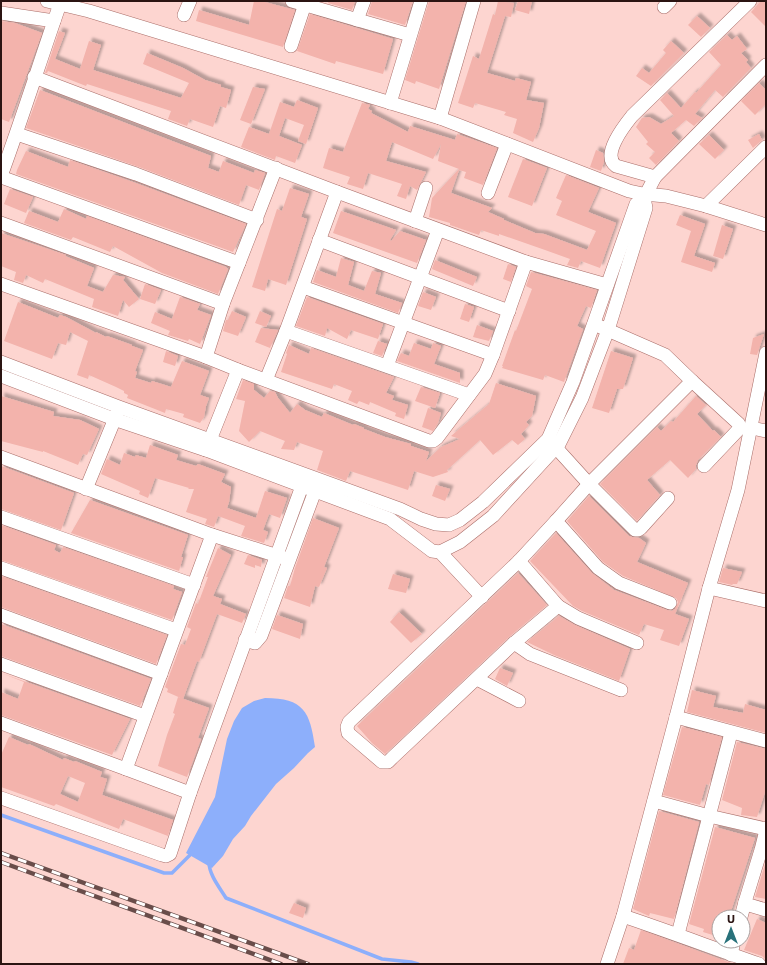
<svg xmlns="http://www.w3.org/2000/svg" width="767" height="965" font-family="Commissioner,sans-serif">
<defs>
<filter id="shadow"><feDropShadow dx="3.5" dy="-3.5" stdDeviation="1" flood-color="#0004"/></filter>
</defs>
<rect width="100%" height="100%" fill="#fdd5d0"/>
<path fill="#8daffb" d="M265 698C304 698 310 712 315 747L308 753 294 768 276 784 251 816 245 826 233 839 223 856 212 868 186 853 215 797 227 739 234 721 242 708 254 701Z"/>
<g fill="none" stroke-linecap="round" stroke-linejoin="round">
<g stroke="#8daffb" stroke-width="3.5">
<polyline points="1,815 164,873 172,873 193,852"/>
<path d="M209 862C209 875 220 888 226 898L382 959 411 962 418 964"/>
</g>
</g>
<g fill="#f3b3ac" fill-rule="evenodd" filter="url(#shadow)">
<polygon points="254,1 261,1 295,10 283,47 196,21 199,10 249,25"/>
<polygon points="329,1 355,1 352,10 328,3"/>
<polygon points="372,1 413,1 405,25 368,14"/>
<polygon points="429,1 466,1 439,89 416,81 415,84 405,80"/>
<polygon points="498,1 514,3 511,17 505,16 487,73 515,81 516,78 531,82 526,100 544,103 539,128 533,142 513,133 517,119 504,115 506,112 475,103 473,108 458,103 473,56 479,59 493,14 495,15"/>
<polygon points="518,1 532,1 529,14 515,10"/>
<polygon points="761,1 766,1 766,27 751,12"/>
<polygon points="310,14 393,39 383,74 336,61 335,64 297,51"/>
<polygon points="697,16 710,28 701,37 688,25"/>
<polygon points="1,21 15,23 42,33 9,122 1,119"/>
<polygon points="59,31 65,33 55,59 80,69 89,41 101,45 93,70 181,98 189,83 143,64 147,53 183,68 205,80 221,85 221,87 231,90 226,108 220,106 213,127 190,119 187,126 168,119 171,111 87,84 86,86 48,71 47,73 45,73"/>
<polygon points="727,35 732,40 737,36 747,49 741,53 748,60 746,62 751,68 723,97 715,90 695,114 702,118 694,126 686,120 671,133 679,141 656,165 649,158 655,152 646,144 648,142 636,127 642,118 649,117 661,124 674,116 660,100 667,93 681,108 695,92 696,93 721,65 709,52"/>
<polygon points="671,41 684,53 651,86 636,76 642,68 649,73 666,53 663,50"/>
<polygon points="759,83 766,90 766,104 755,115 741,101"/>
<polygon points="253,87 265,89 251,124 240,120"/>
<polygon points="40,90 211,156 208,168 219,172 223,161 254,173 255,170 265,173 259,190 246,185 239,205 139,167 26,128"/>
<polygon points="297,100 318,108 306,144 298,141 304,125 285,118 279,136 302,145 295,163 276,156 275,160 241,147 249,127 269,134 280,102 294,107"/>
<polygon points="362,103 370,105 368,109 372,111 371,113 408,132 410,126 455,140 457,134 497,148 483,185 464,178 466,172 459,170 451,193 492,208 488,212 504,219 504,220 535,233 544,234 587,250 596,231 556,215 562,201 556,198 566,175 599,188 588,212 616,223 600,268 581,261 578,268 567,265 570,259 545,250 499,234 499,236 481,230 479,235 450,225 450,223 429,217 432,198 459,169 438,161 441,144 433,159 392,142 386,161 426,172 417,190 410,186 406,199 397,196 402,184 368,173 363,189 347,184 350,177 323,168 329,148 343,152"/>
<polygon points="759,134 762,140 753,148 748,140"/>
<polygon points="709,135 724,150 715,159 699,144"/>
<polygon points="596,150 603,153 604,162 601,171 590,167"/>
<polygon points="26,151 68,167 70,160 133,182 246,224 233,252 16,174 17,170"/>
<polygon points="523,159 547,168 532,206 508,197"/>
<polygon points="290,188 309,194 301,217 307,219 286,285 268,279 265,291 252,287 277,209 282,211"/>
<polygon points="10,189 33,197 26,213 4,204"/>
<polygon points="64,209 86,219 87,216 226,267 228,269 218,294 162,273 113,246 110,252 73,237 71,240 24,223 29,211 58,222"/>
<polygon points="341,211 396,230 390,240 391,241 400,231 426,240 417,263 333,233"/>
<polygon points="680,215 705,224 694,256 715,263 712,272 681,262 691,231 676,225"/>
<polygon points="722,225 733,229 723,259 713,256"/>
<polygon points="1,233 66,255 65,256 94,268 87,286 103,292 113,275 125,277 123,280 139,299 129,307 123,300 118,316 92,307 94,299 45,279 43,283 26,275 23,283 14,280 16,272 1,266"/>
<polygon points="341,258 354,262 348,285 364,291 372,271 381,273 375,294 402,303 398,313 313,282 317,270 336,277"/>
<polygon points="435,260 477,277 473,286 432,269"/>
<polygon points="508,264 516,267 511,282 503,279"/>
<polygon points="531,272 597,290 591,308 586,306 577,326 583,329 564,382 545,375 543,380 502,368 503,366 502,366 515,330 516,331 532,289 526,286"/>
<polygon points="145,284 161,290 155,304 140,299"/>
<polygon points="423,292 436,297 431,310 418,306"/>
<polygon points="180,297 200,304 197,310 211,315 200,344 189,339 188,341 168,335 170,331 151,323 155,312 172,319"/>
<polygon points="307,297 383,324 378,339 351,330 347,339 327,328 325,336 296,326"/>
<polygon points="18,302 58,318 60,315 66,317 96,333 96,332 106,337 107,336 132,345 132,346 143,350 135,371 137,372 135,378 151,383 152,381 171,387 182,361 209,371 200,395 209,398 206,406 204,417 200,423 183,417 184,414 166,409 165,413 127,398 128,395 124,393 124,391 116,387 89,375 88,379 77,375 88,341 70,332 66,345 58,343 52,359 4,341"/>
<polygon points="465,304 474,307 469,322 460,319"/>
<polygon points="232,311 246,317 238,336 223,331 226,320 228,320"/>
<polygon points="260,311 271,316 266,327 255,323"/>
<polygon points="477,325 493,331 489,341 473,337"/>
<polygon points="261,328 278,330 270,348 255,342"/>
<polygon points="764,334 757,355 750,354 753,338"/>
<polygon points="378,341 387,344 382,356 373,353"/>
<polygon points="414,343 431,349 433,343 441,346 434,364 460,373 460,383 397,361 401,353 409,356"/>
<polygon points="289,345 309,354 311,348 394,377 386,393 394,396 392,400 408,405 404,419 395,416 396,413 370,402 369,405 359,401 357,404 348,400 352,391 334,384 332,389 281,372 287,354 286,353"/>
<polygon points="166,351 178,356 175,366 163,362"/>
<polygon points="611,351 633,358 623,389 617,389 609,413 592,408"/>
<polygon points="243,380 254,384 254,390 264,398 270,391 275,392 278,398 290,413 297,404 305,410 322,417 324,413 353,425 354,424 364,428 364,429 385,437 411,444 411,446 429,452 426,461 441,447 460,439 451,436 489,404 496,383 536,396 532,416 526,422 529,425 521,434 525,439 518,445 512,440 493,455 480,440 447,470 448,472 433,477 414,471 408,490 350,471 346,481 317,470 323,451 297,442 294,450 281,449 285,441 260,431 249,442 239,431 245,401 236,399"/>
<polygon points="421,387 440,393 435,408 415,401"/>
<polygon points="1,396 54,412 53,416 80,420 99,429 87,455 83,454 78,465 43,451 43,452 1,441"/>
<polygon points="696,396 706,405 697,414 713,431 714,430 721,437 698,460 696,465 696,469 688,478 670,460 647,480 660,495 637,521 600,484 657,427 661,431 671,421 673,422"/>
<polygon points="428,408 441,413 438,423 433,431 422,427"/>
<polygon points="150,445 178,455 176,460 196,466 198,464 225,474 221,482 231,487 229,502 227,508 256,518 265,491 287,498 280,518 269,514 263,530 268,532 264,543 241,536 245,526 218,516 214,527 205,524 207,519 186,512 194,489 188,489 189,488 155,478 148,498 139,494 140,491 101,474 107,459 120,465 124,453 135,457 136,455 146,458"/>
<polygon points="1,466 74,493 61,530 1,509"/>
<polygon points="436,485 450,489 445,501 432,496"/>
<polygon points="589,496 629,536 632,537 639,538 646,543 637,562 688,583 675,614 689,619 679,646 660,640 664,630 644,624 639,635 582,611 573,606 530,561 556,533 592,573 614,590 667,610 672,611 675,609 678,602 676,598 623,576 603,562 567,521"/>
<polygon points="90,500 188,535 181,557 183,557 179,571 71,533"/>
<polygon points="313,518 339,528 324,567 327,568 319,587 315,586 310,607 284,598 288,586 290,586 295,568"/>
<polygon points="1,525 56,545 54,550 60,553 63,547 174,586 173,589 182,592 172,620 1,560"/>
<polygon points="218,548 231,555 213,596 222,599 220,604 246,614 242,623 217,614 199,662 197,661 183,699 167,692 168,689 165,687 181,644 185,645 191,629 187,627 196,603 198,604 208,577 206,577"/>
<polygon points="248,555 262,560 261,567 255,565 255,568 244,564"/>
<polygon points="723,568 742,572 737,584 733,584 732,585 719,582"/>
<polygon points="518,573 547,605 509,637 385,754 372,743 357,726"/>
<polygon points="393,574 410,579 406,593 388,589"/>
<polygon points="1,576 167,635 156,664 1,607"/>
<polygon points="399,612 422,634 411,643 390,622"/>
<polygon points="277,615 303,624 300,639 272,629"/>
<polygon points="559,616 575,625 630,649 619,681 554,655 527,642"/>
<polygon points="1,624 151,679 140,706 1,656"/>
<polygon points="500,668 513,673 507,686 495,679"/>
<polygon points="1,673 130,719 112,755 1,715 1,692 18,699 24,682"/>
<polygon points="692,690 716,696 713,707 743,713 745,704 766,710 766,733 687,712"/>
<polygon points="178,697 209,708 198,738 201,739 187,777 158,766 167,735 175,714 173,713"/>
<polygon points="682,727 722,737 709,785 706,784 700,805 663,795"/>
<path d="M9 737 28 745 29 744 63 760 64 758 74 762 75 761 102 772 100 777 107 779 102 795 173 820 168 836 123 819 119 829 56 804 54 806 1 787V755ZM68 776 85 783 78 802 60 794Z"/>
<polygon points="737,742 766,749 766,789 757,817 741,815 742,808 722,800"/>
<polygon points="659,811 699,822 674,919 650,913 649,916 633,909"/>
<polygon points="715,827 755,838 729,917 719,917 719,937 703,932 704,929 689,924"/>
<polygon points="766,861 766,899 755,897"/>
<polygon points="294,903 306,908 303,918 289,913"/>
<polygon points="757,919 766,923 766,960 762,956 744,950"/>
<polygon points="641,930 731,963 731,964 623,964 629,948 634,950"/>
</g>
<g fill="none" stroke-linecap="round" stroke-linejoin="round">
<defs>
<g id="minor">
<polyline points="47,1 89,11 440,118 629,191 643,194 666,196 706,206 766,225"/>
<polyline points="292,1 410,35"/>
<polyline points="664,7 670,1"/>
<polyline points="1,13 54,21"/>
<polyline points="184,15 190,1"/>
<polyline points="357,20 364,1"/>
<polyline points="291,46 306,1"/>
<polyline points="34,77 337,192 526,262 493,355 485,374 437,438 433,441 429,441 238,370 206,450"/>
<polyline points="390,103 421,1"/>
<polyline points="440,118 474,1"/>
<polyline points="17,134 136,174 257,220"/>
<path d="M1 176C22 119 40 61 60 4"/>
<polyline points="1,177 239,263"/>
<path d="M655 177 616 166C601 155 624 126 632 116L750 1"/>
<polyline points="337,192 286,331 469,395"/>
<polyline points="488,193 507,144"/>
<polyline points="706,206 766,147"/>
<polyline points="415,221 426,188"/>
<polyline points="1,223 223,304"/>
<polyline points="319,240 509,311"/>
<polyline points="526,262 607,285"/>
<polyline points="1,284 206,357 223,304 276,168"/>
<polyline points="303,287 493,355"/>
<polyline points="594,324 665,355 692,381 589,484 556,521 598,568 619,583 670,603"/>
<polyline points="206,357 238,370"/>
<polyline points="1,362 119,407 400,509 421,519 436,524 449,525 460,520 483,502 548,439 573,382 636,204 644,198 655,177 766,65"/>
<polyline points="387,366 438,230"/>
<polyline points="1,376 114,419 206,450 390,519 432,551 440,552 482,597"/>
<polyline points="266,380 286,331"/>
<polyline points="692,381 739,424 739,429 704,466"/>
<polyline points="752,428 766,431"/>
<polyline points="550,441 589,484 635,530 638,530 641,528 668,498"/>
<polyline points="1,457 212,535 126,769 1,723"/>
<polyline points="86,489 118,411"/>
<polyline points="1,517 194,585"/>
<polyline points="212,535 284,558"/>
<polyline points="440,552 460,542 493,516 559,444 582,398 593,369 608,330 646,208 644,198"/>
<polygon points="519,561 558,606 514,643 392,758 388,762 382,762 348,733 347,727 349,722"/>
<polyline points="519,561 556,521"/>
<polyline points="1,568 176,630"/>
<polyline points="709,588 766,601"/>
<polyline points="558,606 578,618 637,643"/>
<polyline points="1,615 161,674"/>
<polyline points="245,640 255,643 261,636 315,491"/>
<polyline points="514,643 530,654 621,690"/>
<polyline points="1,664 145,716"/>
<polyline points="477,679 519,701"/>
<polyline points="676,717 766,741"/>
<polyline points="126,769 190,793"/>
<polyline points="1,798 162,855 166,856 170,854 190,793 302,486"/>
<polyline points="654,801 709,816 766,829"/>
<polyline points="766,830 761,850 745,902 749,905 766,910"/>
<path d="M623 916C668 931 713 948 759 964"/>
<polyline points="741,917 745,902"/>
<polyline points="678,934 731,733"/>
<polyline points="731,955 734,941"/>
<polyline points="607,964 623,916 676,717 709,588 738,490 766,353"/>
</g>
</defs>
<use href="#minor" stroke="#aa6e69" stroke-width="14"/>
<use href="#minor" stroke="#fff" stroke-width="13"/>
<defs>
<g id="rail">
<polyline points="1,853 308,964"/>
<polyline points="1,862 281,964"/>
</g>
</defs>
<use href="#rail" stroke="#694d4a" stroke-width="4.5"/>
<use href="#rail" stroke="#fff" stroke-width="3" stroke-dasharray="9" stroke-linecap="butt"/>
</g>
<rect width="767" height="965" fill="none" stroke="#2b1412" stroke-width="4"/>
<g transform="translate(731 929)"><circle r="19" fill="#ffffff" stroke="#aaa1a0"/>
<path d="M0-3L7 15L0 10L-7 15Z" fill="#28717a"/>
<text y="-6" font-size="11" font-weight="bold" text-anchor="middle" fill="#2b1412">U</text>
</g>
</svg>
